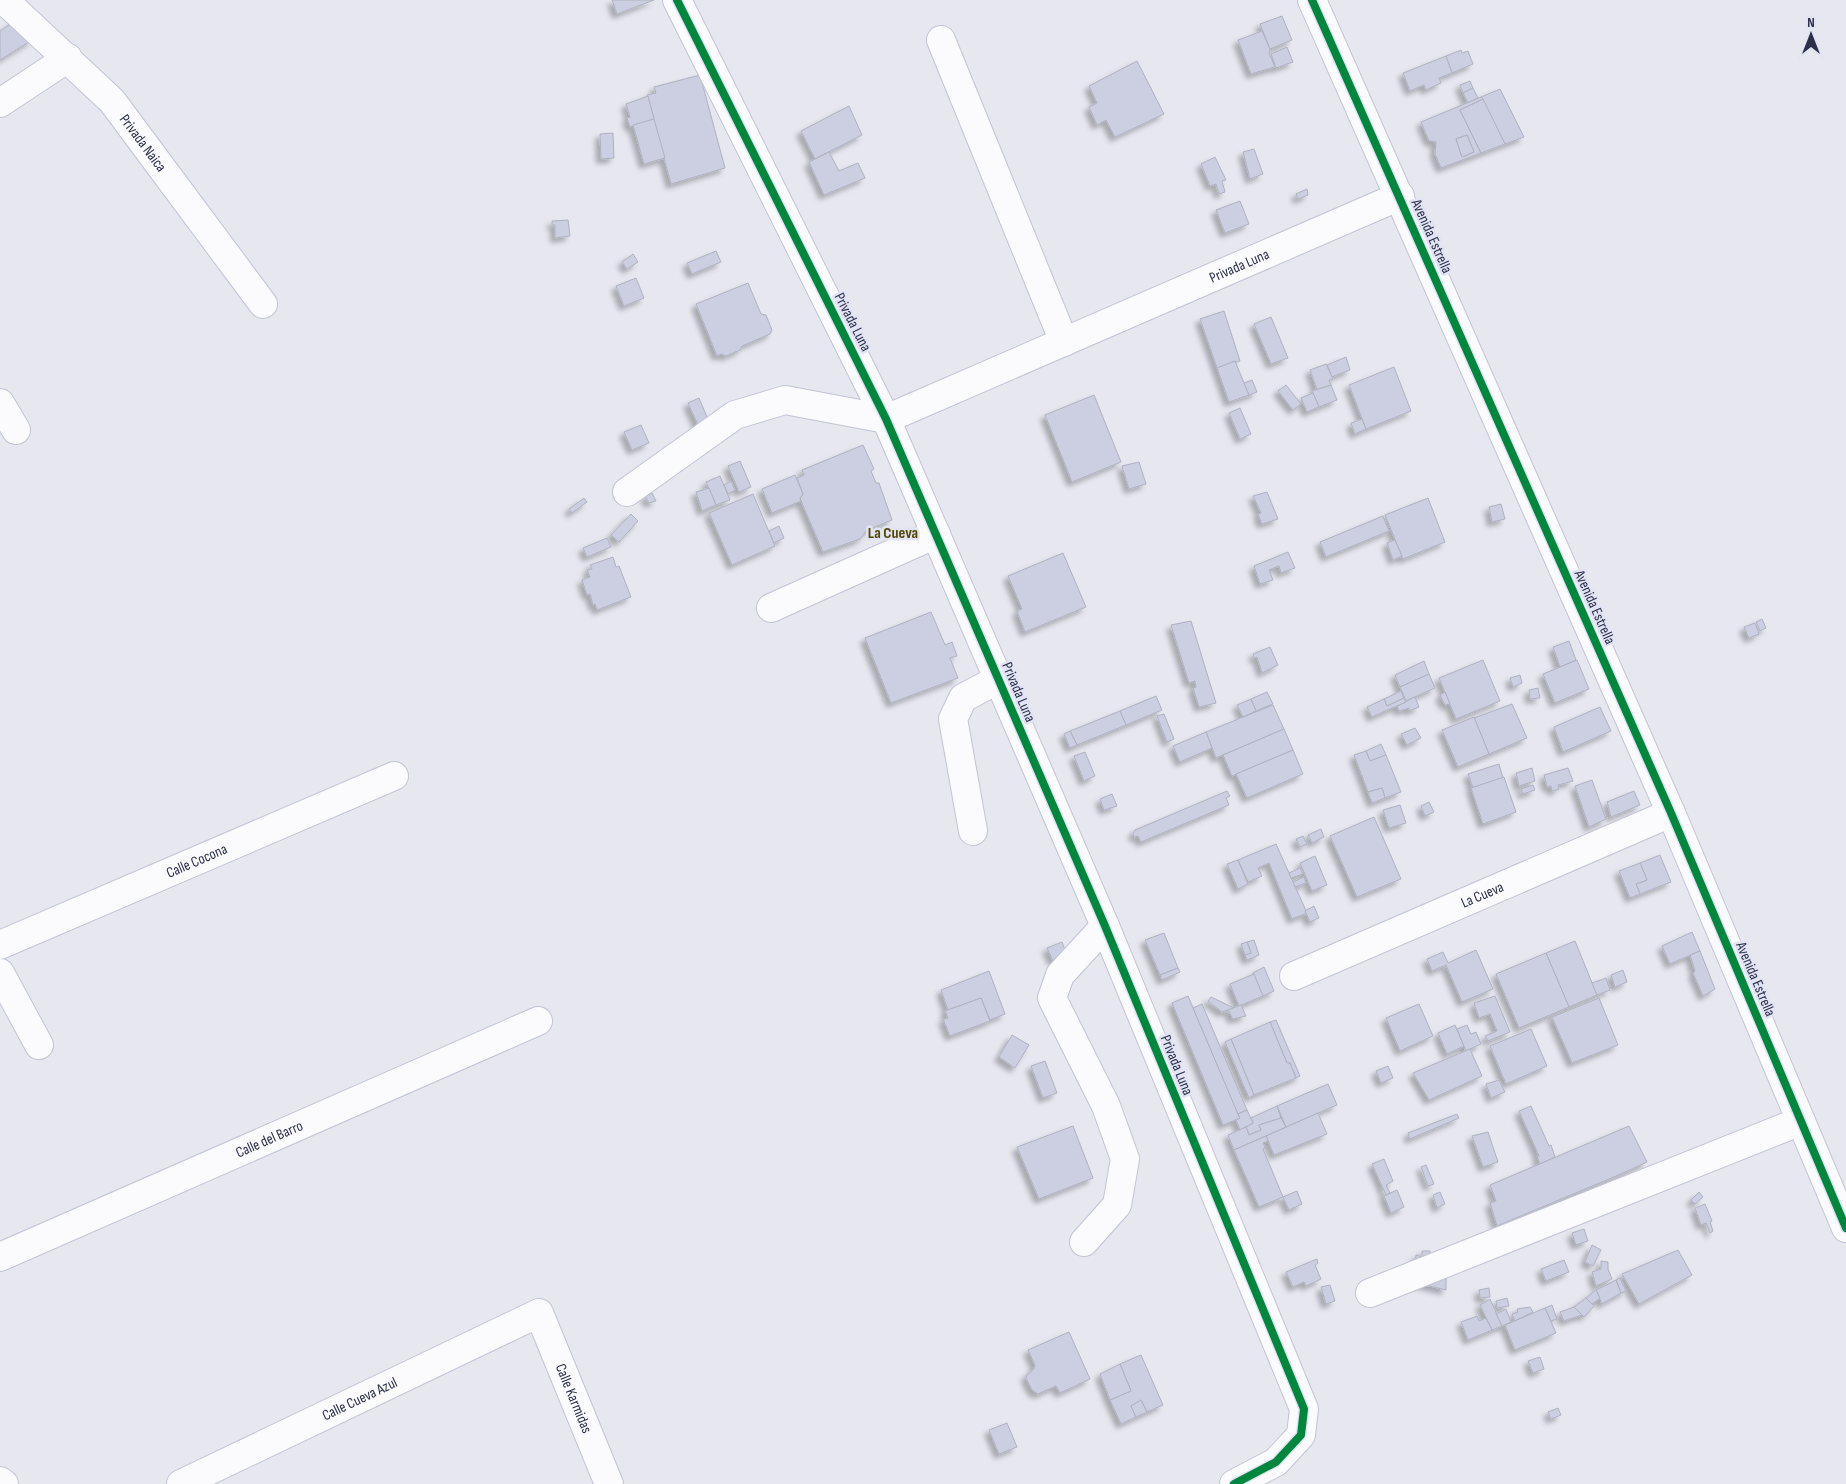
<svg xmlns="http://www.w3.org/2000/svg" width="1846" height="1484" font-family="'Sofia Sans Condensed',sans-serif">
<defs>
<filter id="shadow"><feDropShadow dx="-4.5" dy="4.5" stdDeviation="2.5" flood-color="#0004"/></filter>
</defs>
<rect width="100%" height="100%" fill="#e6e7ef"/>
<g fill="#cccee1" stroke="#aeb1c0" fill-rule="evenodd" filter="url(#shadow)">
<polygon points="612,0 654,0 617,14"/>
<polygon points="1282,16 1292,40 1270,49 1260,24"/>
<polygon points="18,19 32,40 0,60 0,31"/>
<polygon points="1262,31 1270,49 1269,53 1275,67 1251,74 1238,40"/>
<polygon points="1287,47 1293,62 1276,68 1271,54"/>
<polygon points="1461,50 1462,53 1468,51 1473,64 1452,73 1446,56"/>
<polygon points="1446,56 1452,73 1439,78 1441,83 1426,90 1424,85 1410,91 1403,73"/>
<polygon points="1137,61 1164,114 1115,137 1106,120 1097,125 1089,107 1097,103 1089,86"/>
<polygon points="700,75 725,168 671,184 647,95 656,93 654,87"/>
<polygon points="1470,81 1473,88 1463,93 1460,85"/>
<polygon points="1473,88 1478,98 1468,103 1463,93"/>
<polygon points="1500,89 1524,137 1505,144 1481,97"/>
<polygon points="648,96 654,119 630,127 627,118 630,117 626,104"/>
<path d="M1481 97 1483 99 1460 110 1481 153 1441 168 1435 154 1436 142 1429 141 1421 122ZM1467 135 1474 152 1462 157 1456 139Z"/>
<polygon points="1483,99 1505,144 1481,153 1460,110"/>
<polygon points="849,106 862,135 815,159 801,131"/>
<polygon points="654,119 665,158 644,164 633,125"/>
<polygon points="613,133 614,158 601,159 600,134"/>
<polygon points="1467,135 1474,152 1462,157 1456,139"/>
<polygon points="1254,149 1263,174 1250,179 1243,152"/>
<polygon points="829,152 839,171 858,163 865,178 824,195 809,162"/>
<polygon points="1215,157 1226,180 1222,181 1225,192 1219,194 1216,184 1210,186 1201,164"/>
<polygon points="1307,189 1308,195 1298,199 1296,194"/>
<polygon points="1240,201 1249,224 1225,233 1216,210"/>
<polygon points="568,220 570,236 555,238 555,225 552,225 552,221"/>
<polygon points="716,251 721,262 692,274 687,263"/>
<polygon points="633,254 638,262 627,269 622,262"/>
<polygon points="636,278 644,298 624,306 616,286"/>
<polygon points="748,283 761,314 766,315 772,330 770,334 742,346 740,350 726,356 721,354 717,356 696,304"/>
<polygon points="1224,311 1240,361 1217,368 1200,319"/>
<polygon points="1271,317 1288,358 1271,364 1254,324"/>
<polygon points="1346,357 1350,370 1332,377 1327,365"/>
<polygon points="1235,361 1249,395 1229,402 1217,368"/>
<polygon points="1326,364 1333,379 1329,380 1331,385 1317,390 1310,370"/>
<polygon points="1394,367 1411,411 1366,429 1349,385"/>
<polygon points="1252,380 1257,392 1249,395 1244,383"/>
<polygon points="1286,385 1301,404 1293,410 1278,391"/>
<polygon points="1331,385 1337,400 1319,407 1312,391"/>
<polygon points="1313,393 1319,407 1307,412 1301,398"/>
<polygon points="1094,395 1121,462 1072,482 1045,415"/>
<polygon points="699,398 709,422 699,427 688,403"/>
<polygon points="1240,408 1251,434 1240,439 1229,413"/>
<polygon points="1362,419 1366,429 1355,434 1351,423"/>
<polygon points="641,425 649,443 632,450 624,432"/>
<polygon points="863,445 874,469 871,471 876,483 879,483 892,520 867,530 860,539 823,552 801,501 800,498 803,494 797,478 804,475 802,470"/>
<polygon points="740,461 751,487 739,492 728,466"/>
<polygon points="1139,462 1146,484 1129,489 1122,466"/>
<polygon points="795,475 803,494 800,498 801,501 772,513 762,489"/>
<polygon points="720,476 730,500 716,505 706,482"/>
<polygon points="731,481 735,490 728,494 724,485"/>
<polygon points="709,488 716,505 702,511 696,492"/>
<polygon points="1267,492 1278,519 1262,524 1258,514 1261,513 1253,496"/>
<polygon points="652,493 656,501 649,503 645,496"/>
<polygon points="753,494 775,546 732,565 709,513"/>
<polygon points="584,498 587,502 572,513 569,509"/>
<polygon points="1428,498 1445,542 1403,559 1385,515"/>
<polygon points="1501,504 1505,519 1492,522 1489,507"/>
<polygon points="631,514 638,521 619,542 611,535"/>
<polygon points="1383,516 1389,531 1326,557 1320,542"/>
<polygon points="779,526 784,538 774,543 769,531"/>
<polygon points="607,538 611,547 587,557 583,548"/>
<polygon points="1395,540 1402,556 1393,560 1387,543"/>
<polygon points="1288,552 1295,568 1281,573 1279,566 1269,570 1273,580 1260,584 1254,566"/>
<polygon points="1063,553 1086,607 1025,632 1017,611 1022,609 1008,576"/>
<polygon points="613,557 616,567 619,566 631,597 597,610 595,604 593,605 590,594 587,595 582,580 590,577 587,570 592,569 590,565"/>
<polygon points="931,612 945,645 952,642 957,656 950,658 958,678 891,703 865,638"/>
<polygon points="1762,619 1766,628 1760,631 1756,622"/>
<polygon points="1191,621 1216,703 1199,707 1193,688 1196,687 1195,681 1189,683 1171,625"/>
<polygon points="1755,623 1759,634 1749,638 1744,627"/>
<polygon points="1569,641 1576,660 1560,667 1553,647"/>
<polygon points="1270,647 1278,665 1262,673 1257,657 1254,658 1253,654"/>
<polygon points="1483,660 1500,701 1456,719 1439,678"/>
<polygon points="1577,660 1589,689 1555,703 1543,674"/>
<polygon points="1424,661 1429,674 1400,687 1395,675"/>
<polygon points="1429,674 1435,688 1406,701 1400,687"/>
<polygon points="1520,675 1522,683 1513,687 1510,678"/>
<polygon points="1538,688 1540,698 1530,699 1529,690"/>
<polygon points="1401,691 1404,698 1387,706 1384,699"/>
<polygon points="1267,692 1273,704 1256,711 1251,699"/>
<polygon points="1445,692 1450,704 1445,705 1440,695"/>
<polygon points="1156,696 1162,710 1126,725 1120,711"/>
<polygon points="1415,697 1419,707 1409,711 1409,708 1399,711 1397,706"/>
<polygon points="1404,698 1406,702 1372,717 1367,707 1384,699 1387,706"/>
<polygon points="1251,699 1256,711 1243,717 1237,705"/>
<polygon points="1512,704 1527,738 1489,754 1474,718"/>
<polygon points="1273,705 1284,729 1216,758 1206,732"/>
<polygon points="1600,707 1611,731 1563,752 1554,727"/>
<polygon points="1120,711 1126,725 1077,745 1070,731"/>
<polygon points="1164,714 1174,739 1167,742 1157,716"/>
<polygon points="1474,717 1489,754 1458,767 1442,730"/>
<polygon points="1415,728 1421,738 1407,745 1401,734"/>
<polygon points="1284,729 1293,750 1232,776 1223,755"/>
<polygon points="1070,731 1077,745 1070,748 1064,734"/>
<polygon points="1206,732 1212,748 1180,762 1173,746"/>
<polygon points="1381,744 1386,755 1370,761 1366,751"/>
<polygon points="1293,750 1303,774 1247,798 1236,774"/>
<polygon points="1366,751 1370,761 1386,755 1401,792 1385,798 1382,788 1368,792 1354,755"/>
<polygon points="1085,752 1095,776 1084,781 1074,756"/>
<polygon points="1499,764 1503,778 1473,788 1468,774"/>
<polygon points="1532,768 1535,781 1519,786 1516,773"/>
<polygon points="1568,768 1573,781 1558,785 1559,789 1552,791 1551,786 1547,787 1544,775"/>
<polygon points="1504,777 1516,812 1483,824 1471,788"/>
<polygon points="1592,780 1606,819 1589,827 1575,786"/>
<polygon points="1533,785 1535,790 1523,794 1521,789"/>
<polygon points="1382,788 1385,798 1372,803 1368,792"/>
<polygon points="1227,791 1230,796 1226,798 1229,805 1141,842 1138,836 1134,837 1133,834 1135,830"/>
<polygon points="1634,791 1640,805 1611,817 1607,802"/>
<polygon points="1112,794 1117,806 1104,810 1100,799"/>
<polygon points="1429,802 1434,812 1425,816 1421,806"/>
<polygon points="1400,805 1406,823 1389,828 1383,810"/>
<polygon points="1374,817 1401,879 1357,897 1330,836"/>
<polygon points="1321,829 1324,837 1312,843 1308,835"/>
<polygon points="1303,836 1307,844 1300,847 1296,839"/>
<polygon points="1276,844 1307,913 1292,919 1269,863 1258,868 1262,876 1248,882 1238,860"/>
<polygon points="1660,855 1671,882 1640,894 1636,884 1647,880 1640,863"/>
<polygon points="1315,856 1327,885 1312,891 1300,863"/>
<polygon points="1238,860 1248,884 1238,889 1227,864"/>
<polygon points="1640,863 1647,880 1636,884 1640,894 1630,898 1619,871"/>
<polygon points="1300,868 1303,874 1291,878 1289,873"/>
<polygon points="1304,877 1306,883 1295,887 1293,882"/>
<polygon points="1314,906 1319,918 1310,922 1305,911"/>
<polygon points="1692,932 1700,951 1670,964 1662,946"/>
<polygon points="1164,933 1178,968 1160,975 1145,940"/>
<polygon points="1254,940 1259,955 1247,960 1245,955 1251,953 1247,942"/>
<polygon points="1575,941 1597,995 1569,1007 1546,953"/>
<polygon points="1062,942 1067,955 1053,961 1047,948"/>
<polygon points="1247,942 1251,953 1245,955 1241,944"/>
<polygon points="1476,950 1493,989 1462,1002 1446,965 1432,971 1427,959 1443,952 1448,963"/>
<polygon points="1700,951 1715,989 1703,996 1693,973 1695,971 1690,955"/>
<polygon points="1546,953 1569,1007 1519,1028 1496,974"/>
<polygon points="1264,967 1274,991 1263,996 1253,973"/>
<polygon points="1178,968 1180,972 1162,980 1160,975"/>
<polygon points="1623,970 1627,982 1615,987 1611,975"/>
<polygon points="989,971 1005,1014 990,1020 981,998 948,1010 941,990"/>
<polygon points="1254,974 1263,996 1239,1006 1230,984"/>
<polygon points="1606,978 1610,990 1597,995 1592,983"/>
<polygon points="1188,996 1240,1118 1223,1125 1172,1003"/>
<polygon points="1495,996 1510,1032 1488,1041 1485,1036 1497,1031 1490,1014 1479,1018 1474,1003"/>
<polygon points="1211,997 1234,1008 1222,1012 1208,1001"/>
<polygon points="981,998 990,1021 950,1036 943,1019 948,1018 945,1011"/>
<polygon points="1599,998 1618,1045 1572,1063 1552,1017"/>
<polygon points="1202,1004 1247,1110 1238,1114 1193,1008"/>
<polygon points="1419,1004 1433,1036 1400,1051 1386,1018"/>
<polygon points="1241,1005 1246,1016 1233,1019 1228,1010"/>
<polygon points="1276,1020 1300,1076 1296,1078 1290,1063 1287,1063 1270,1022"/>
<polygon points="1270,1022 1287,1063 1290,1063 1296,1078 1254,1095 1231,1039"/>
<polygon points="1455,1025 1464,1046 1447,1054 1438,1033"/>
<polygon points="1467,1025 1471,1034 1476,1032 1481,1044 1466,1051 1457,1029"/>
<polygon points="1531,1029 1547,1066 1506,1084 1490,1046"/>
<polygon points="1012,1035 1029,1045 1015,1068 999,1057"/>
<polygon points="1231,1039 1254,1095 1249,1098 1225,1042"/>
<polygon points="1470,1049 1482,1076 1429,1100 1413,1073"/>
<polygon points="1045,1061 1057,1093 1043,1098 1031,1066"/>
<polygon points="1388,1066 1393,1078 1381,1083 1376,1071"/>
<polygon points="1499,1080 1505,1092 1491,1098 1486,1084"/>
<polygon points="1328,1084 1337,1105 1286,1127 1277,1106"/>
<polygon points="1277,1106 1281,1118 1259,1125 1261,1130 1249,1135 1246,1127 1253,1123 1251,1118"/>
<polygon points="1531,1106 1549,1146 1551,1145 1555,1157 1540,1164 1537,1156 1539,1156 1519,1111"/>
<polygon points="1247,1110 1253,1123 1240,1130 1236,1120 1240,1118 1238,1114"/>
<polygon points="1318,1113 1327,1134 1274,1155 1266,1136"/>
<polygon points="1457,1114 1459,1118 1410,1139 1408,1133"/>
<polygon points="1281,1118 1286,1127 1234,1150 1228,1135 1246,1127 1249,1135 1261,1130 1259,1125"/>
<polygon points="1073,1126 1093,1178 1039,1199 1017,1147"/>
<polygon points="1629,1126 1647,1162 1621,1174 1497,1226 1490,1203 1496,1201 1490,1185"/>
<polygon points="1488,1132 1498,1162 1483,1167 1472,1136"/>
<polygon points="1266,1136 1268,1141 1263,1143 1265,1147 1263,1149 1283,1197 1259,1207 1234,1150"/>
<polygon points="1384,1159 1393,1181 1386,1185 1390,1193 1386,1195 1372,1164"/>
<polygon points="1426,1165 1434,1184 1428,1186 1421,1167"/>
<polygon points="1397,1190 1404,1207 1391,1213 1384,1196"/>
<polygon points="1297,1191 1302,1204 1289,1210 1283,1197"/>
<polygon points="1440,1192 1445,1204 1437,1208 1433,1195"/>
<polygon points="1699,1192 1703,1197 1695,1204 1691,1200"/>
<polygon points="1705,1204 1712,1221 1710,1222 1713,1231 1710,1233 1706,1223 1701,1225 1695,1208"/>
<polygon points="1584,1229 1588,1241 1576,1245 1572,1233"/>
<polygon points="1592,1245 1601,1250 1593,1266 1585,1262"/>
<polygon points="1678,1250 1692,1275 1639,1304 1622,1274"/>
<polygon points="1422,1251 1430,1251 1429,1261 1446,1270 1446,1290 1413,1282 1416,1255 1422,1257"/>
<polygon points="1317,1259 1318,1263 1315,1265 1321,1279 1306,1286 1304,1282 1293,1287 1286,1272"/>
<polygon points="1564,1260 1569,1272 1546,1281 1541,1269"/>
<polygon points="1601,1261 1608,1262 1608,1269 1612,1279 1596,1286 1592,1272 1601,1269"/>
<polygon points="1620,1278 1626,1291 1621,1293 1616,1280"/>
<polygon points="1616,1280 1621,1293 1602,1304 1596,1290"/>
<polygon points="1330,1285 1335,1301 1326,1304 1321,1287"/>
<polygon points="1489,1288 1490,1297 1480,1298 1479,1290"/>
<polygon points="1596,1290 1600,1298 1592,1304 1586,1298"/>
<polygon points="1507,1298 1509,1306 1497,1308 1496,1301"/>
<polygon points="1586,1298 1594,1306 1584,1317 1574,1307"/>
<polygon points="1490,1299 1502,1326 1492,1330 1480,1305"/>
<polygon points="1552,1305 1557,1319 1551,1321 1545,1308"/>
<polygon points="1530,1307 1533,1312 1515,1321 1512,1314 1518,1312 1517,1309"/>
<polygon points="1574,1307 1582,1315 1564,1321 1560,1312"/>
<polygon points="1545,1308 1556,1333 1515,1350 1505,1325"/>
<polygon points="1506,1309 1511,1322 1502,1326 1496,1314"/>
<polygon points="1477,1316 1479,1321 1486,1318 1492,1330 1468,1340 1461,1322"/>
<polygon points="1069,1332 1090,1379 1060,1393 1056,1386 1038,1394 1032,1390 1026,1378 1027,1375 1034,1369 1035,1365 1028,1350"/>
<polygon points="1141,1355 1163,1405 1147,1412 1141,1400 1131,1406 1136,1417 1121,1424 1110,1400 1131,1391 1120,1364"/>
<polygon points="1540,1357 1544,1369 1533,1373 1528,1361"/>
<polygon points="1120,1364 1131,1391 1110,1400 1100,1374"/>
<polygon points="1141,1400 1147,1412 1136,1417 1131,1406"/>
<polygon points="1558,1408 1561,1415 1551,1419 1548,1412"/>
<polygon points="1007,1423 1017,1447 999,1454 989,1430"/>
</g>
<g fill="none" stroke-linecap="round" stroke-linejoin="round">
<defs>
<g id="minor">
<path id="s1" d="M4 0 112 101 263 304"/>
<polyline points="677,0 886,419 1105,926 1304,1409 1301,1435 1276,1462 1234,1484"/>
<polyline points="1312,0 1671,813 1846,1228"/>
<polyline points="941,40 1064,342"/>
<polyline points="0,103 68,58"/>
<polyline points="0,403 16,430"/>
<path id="s2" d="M886 419 1400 196"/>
<polyline points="627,492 735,415 785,400 886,419"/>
<polyline points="771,608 936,534"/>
<polyline points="973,831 953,719 963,698 999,679"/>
<path id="s3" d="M0 945 394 776"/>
<polyline points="0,973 39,1045"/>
<path id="s4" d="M1294 976 1671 813"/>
<polyline points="1084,1242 1117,1205 1125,1159 1106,1106 1052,998 1060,975 1105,926"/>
<path id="s5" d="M0 1257 538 1021"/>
<polyline points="1370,1293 1801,1121"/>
<polyline points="0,1481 4,1484"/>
<path id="s6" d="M181 1484 539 1313 609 1484"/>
</g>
</defs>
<use href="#minor" stroke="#c2c4d5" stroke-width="30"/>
<use href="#minor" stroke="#fbfbfd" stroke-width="28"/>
<defs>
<g id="cycleway">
<polyline points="677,0 886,419 1105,926 1304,1409 1301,1435 1276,1462 1234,1484"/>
<polyline points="1312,0 1671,813 1846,1228"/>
</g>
</defs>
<use href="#cycleway" stroke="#e2e4f3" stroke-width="11"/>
<use href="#cycleway" stroke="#00873e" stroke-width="8"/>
</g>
<g text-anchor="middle" stroke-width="5" stroke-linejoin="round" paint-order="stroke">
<g font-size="15" fill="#2b2f4a" stroke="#e2e4f3">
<text dy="5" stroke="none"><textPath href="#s1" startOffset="200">Privada Naica</textPath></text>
<text transform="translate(1432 236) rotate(66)" y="5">Avenida Estrella</text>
<text dy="5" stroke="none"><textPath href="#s2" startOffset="385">Privada Luna</textPath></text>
<text transform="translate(853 322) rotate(63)" y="5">Privada Luna</text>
<text transform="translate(1595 607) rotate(66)" y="5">Avenida Estrella</text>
<text transform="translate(1019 692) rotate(67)" y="5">Privada Luna</text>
<text dy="5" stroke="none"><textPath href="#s3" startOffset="214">Calle Cocona</textPath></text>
<text dy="5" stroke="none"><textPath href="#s4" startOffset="205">La Cueva</textPath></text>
<text transform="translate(1756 979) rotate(67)" y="5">Avenida Estrella</text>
<text transform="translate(1177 1065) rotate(68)" y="5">Privada Luna</text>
<text dy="5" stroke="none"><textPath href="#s5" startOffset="294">Calle del Barro</textPath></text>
<text dy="5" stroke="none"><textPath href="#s6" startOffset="198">Calle Cueva Azul</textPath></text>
<text dy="5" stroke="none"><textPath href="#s6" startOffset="489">Calle Karmidas</textPath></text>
</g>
<g font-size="16" font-weight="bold" fill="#534704" stroke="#e2e4f3">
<text x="893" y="538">La Cueva</text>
</g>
</g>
<g transform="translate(1811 35)" stroke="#e2e4f3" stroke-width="4" paint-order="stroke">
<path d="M0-4L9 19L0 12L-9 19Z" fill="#2b2f4a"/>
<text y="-8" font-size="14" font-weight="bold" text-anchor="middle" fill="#2b2f4a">N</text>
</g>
</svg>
